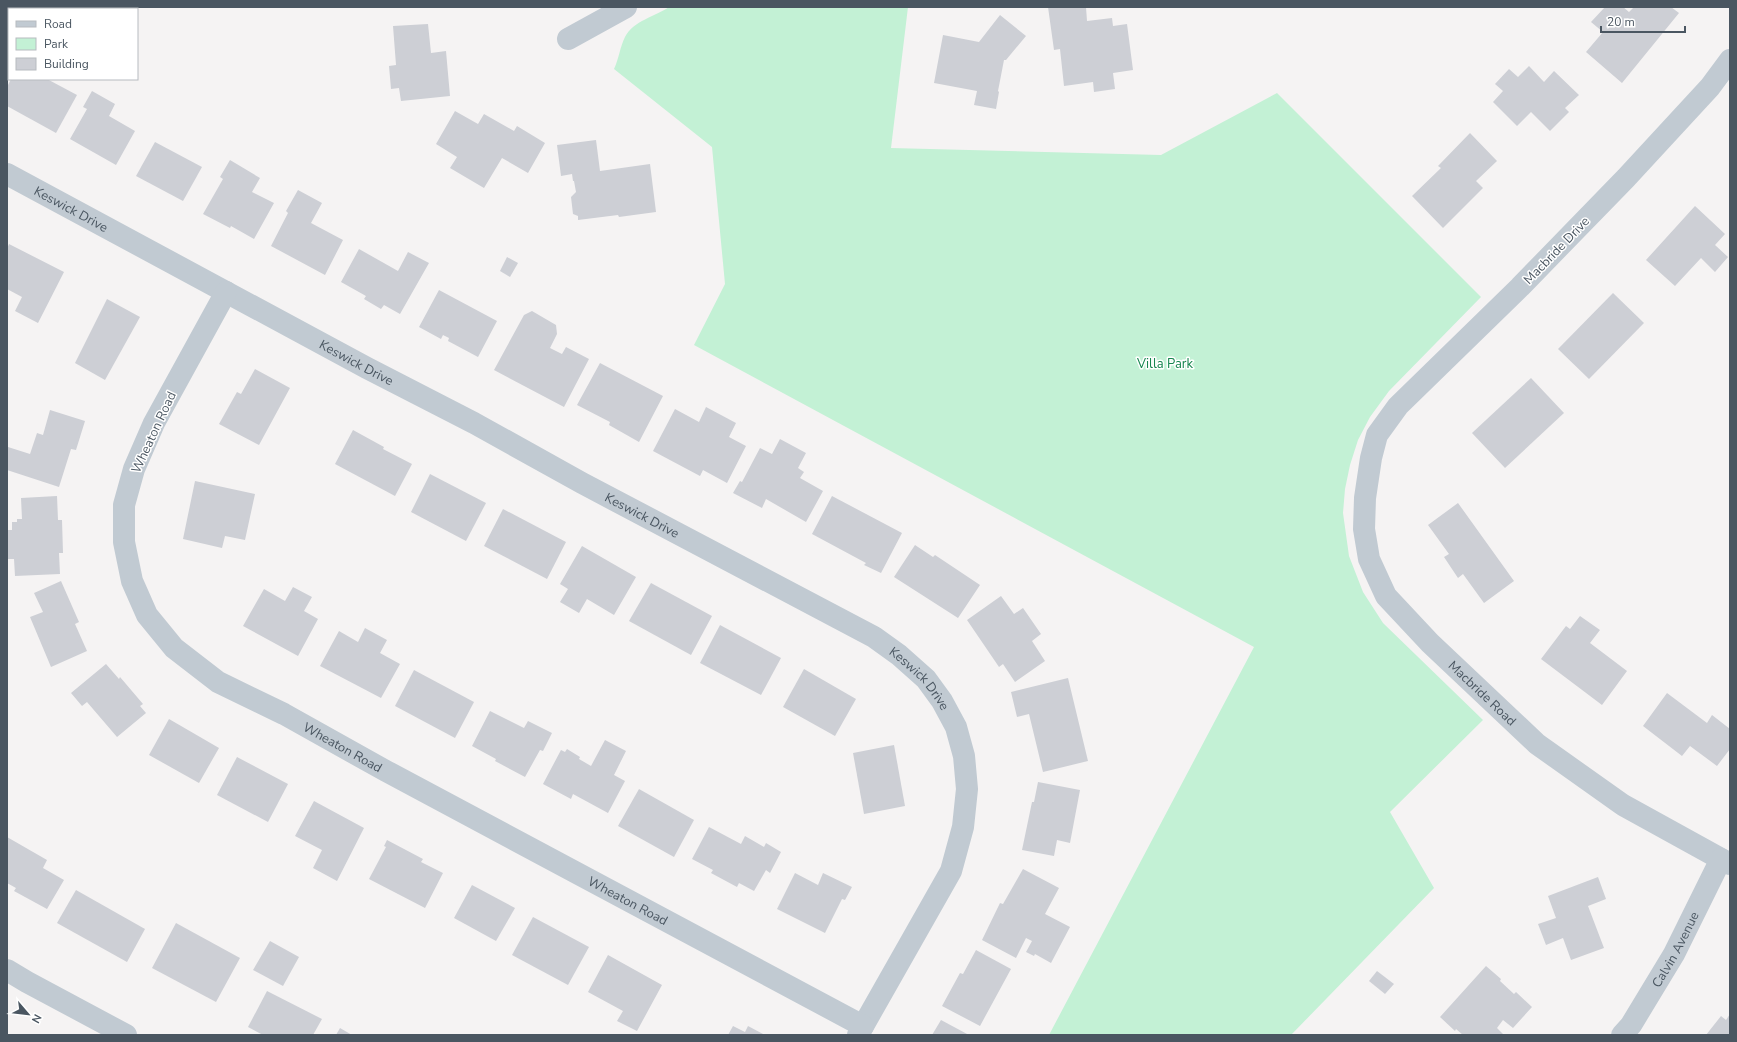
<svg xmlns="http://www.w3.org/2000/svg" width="1737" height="1042" font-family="'Nunito Sans',sans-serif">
<rect width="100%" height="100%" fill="#f5f3f3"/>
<path fill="#c3f1d5" d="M669 7H908L891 148 1161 155 1277 93 1481 297 1389 391 1370 417 1358 440 1350 465 1345 489 1343 513 1349 556 1363 592 1383 623 1483 720 1390 812 1434 888 1291 1035H1049L1254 647 694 345 725 284 712 147 614 69C619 58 620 47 625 37 633 21 656 16 669 7Z"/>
<g fill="#cdcfd5">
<polygon points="1048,7 1086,7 1087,21 1112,18 1113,26 1127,24 1133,70 1113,73 1115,89 1094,92 1093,82 1064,86 1060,49 1054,50"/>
<polygon points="1605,7 1623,7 1629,12 1634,7 1671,7 1679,13 1622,83 1586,52 1603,32 1591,22"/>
<polygon points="1000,15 1026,36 1006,60 1004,60 998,91 999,92 996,109 974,105 977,91 934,83 943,35 979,42"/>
<polygon points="428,24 431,53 446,51 450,96 401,101 399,88 391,89 389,66 396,65 393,26"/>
<polygon points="1529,66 1544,82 1554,71 1579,95 1565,108 1569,112 1550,131 1531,112 1517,126 1493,102 1503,91 1495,84 1509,69 1518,77"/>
<polygon points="11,79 47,79 77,95 56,133 7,106 7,87"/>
<polygon points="92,91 115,104 109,116 135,131 116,165 70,139 87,109 83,107"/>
<polygon points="455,111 478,124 484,114 514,131 517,126 545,143 528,173 502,158 484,188 450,168 457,157 436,144"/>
<polygon points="1470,133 1497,161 1476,181 1483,188 1443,228 1412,196 1441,168 1438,166"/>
<polygon points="596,140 600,171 650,164 656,212 619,217 618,215 578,220 578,216 573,214 571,197 576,192 574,181 573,181 572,174 561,176 557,145"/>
<polygon points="155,142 202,167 183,201 136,176"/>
<polygon points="230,160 260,178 252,192 274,203 254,239 231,226 230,228 203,214 223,179 220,177"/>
<polygon points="298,190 322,203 311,223 343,240 325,275 271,246 288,213 286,211"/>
<polygon points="1695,206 1725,234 1715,245 1728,257 1715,272 1701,258 1675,286 1646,260"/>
<polygon points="9,244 64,272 38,323 15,311 22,297 7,289 7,249"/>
<polygon points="359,249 398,271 408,252 429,263 400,314 384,305 381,309 364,299 366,296 341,282"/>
<polygon points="507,257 518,263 510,277 500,271"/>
<polygon points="439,290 497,321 478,357 448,341 449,338 443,335 441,339 419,327"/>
<polygon points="1613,293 1644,323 1589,379 1558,349"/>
<polygon points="107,299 140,317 105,380 75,363"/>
<polygon points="532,311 556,325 557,334 550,348 562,354 566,347 589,359 564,407 494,370 524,315"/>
<polygon points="600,363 663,396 639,442 609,425 610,422 577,405"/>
<polygon points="255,369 290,388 259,445 219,424 237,392 241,394"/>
<polygon points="1531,378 1564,413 1505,468 1472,433"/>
<polygon points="706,407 736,423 729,437 746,446 727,483 703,470 700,476 653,451 675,409 699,422"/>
<polygon points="50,410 85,421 76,450 71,449 59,487 7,470 8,447 30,454 37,433 43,435"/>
<polygon points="353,430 384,447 383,449 412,464 395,496 335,464"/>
<polygon points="780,439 806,453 798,468 804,472 800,478 823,491 806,522 766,499 762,508 733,493 740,481 742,482 760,448 772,454"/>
<polygon points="430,474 486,503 466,541 411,512"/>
<polygon points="195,481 255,494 245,540 225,536 222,548 183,539"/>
<polygon points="57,496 58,520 62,520 63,553 59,553 60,574 15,576 14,559 7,559 7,530 12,530 12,522 17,522 17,519 22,519 21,498"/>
<polygon points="832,496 902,533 881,573 864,565 866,563 812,534"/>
<polygon points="1458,503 1514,581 1484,603 1463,574 1458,578 1444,557 1449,554 1428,525"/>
<polygon points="503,509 566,542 547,579 484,546"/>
<polygon points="915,545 933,557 935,555 980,585 958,618 894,577"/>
<polygon points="582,546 636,577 614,615 587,599 579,613 560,602 568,589 560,584"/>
<polygon points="61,581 79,622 75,624 87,651 51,667 30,617 43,612 34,593"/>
<polygon points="651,583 712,616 691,655 629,621"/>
<polygon points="293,587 312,597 304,611 318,619 298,656 243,626 264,589 285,601"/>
<polygon points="1001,596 1014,614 1023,608 1041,634 1032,641 1045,661 1015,682 1003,664 999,667 967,620"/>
<polygon points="1580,616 1600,630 1590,643 1627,671 1602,705 1541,659 1566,626 1570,629"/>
<polygon points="720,625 781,658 761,695 700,663"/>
<polygon points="365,628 387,640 380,653 400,664 381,698 320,666 339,631 358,642"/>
<polygon points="106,664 119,679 120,677 143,704 140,706 146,713 117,737 87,702 82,706 71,693"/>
<polygon points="804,669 856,699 835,736 783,707"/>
<polygon points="414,670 474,702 455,738 395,706"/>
<polygon points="1068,678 1088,761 1043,772 1029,714 1017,717 1011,692"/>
<polygon points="1667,693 1707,723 1712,715 1730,729 1730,749 1717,766 1690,746 1682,756 1643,726"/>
<polygon points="490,711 524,728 528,721 552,733 543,751 540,750 525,777 495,761 496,759 472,746"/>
<polygon points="169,719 219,748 199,783 149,755"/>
<polygon points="605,740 626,751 614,775 625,781 608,813 573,794 571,799 543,784 561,750 565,752 567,749 580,757 579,759 591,766"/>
<polygon points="894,745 905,806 864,814 853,753"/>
<polygon points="237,757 288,784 268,822 217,795"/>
<polygon points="1038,782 1080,790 1070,843 1057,840 1054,856 1022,850 1032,802 1034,802"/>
<polygon points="639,789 694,820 674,857 618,826"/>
<polygon points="314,801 364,828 337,881 313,868 322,850 295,836"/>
<polygon points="709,827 741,844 745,836 764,847 766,843 781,852 770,873 766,870 754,891 739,883 737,887 711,873 713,870 692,859"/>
<polygon points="7,837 47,860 43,868 64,880 47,909 14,891 16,888 7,883"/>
<polygon points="387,840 423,859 421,862 443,873 425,908 369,879 386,847 384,846"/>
<polygon points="1023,869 1059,888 1045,914 1070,927 1051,963 1035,954 1034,956 1026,952 1032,941 1026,938 1016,958 982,940 1000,903 1003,904"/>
<polygon points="795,873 818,885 823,873 852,887 845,900 842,899 825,933 777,909"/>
<polygon points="1598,877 1606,899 1588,906 1604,948 1571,960 1563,938 1546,945 1538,924 1556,918 1548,896"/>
<polygon points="472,885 515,908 496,941 454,918"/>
<polygon points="76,890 145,929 127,962 57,923"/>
<polygon points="533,917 589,947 568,985 512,955"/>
<polygon points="176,923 240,958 216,1002 152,968"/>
<polygon points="270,941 299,957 283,986 253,970"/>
<polygon points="976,950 1011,969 980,1026 942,1006 960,973 963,974"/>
<polygon points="608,955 662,985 637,1031 617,1021 623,1011 588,992"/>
<polygon points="1486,966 1501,979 1500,981 1514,994 1516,992 1532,1007 1513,1028 1503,1020 1497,1028 1504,1035 1463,1035 1456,1029 1455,1031 1440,1017"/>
<polygon points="1377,971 1394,984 1385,994 1369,981"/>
<polygon points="267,991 322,1019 313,1035 263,1035 248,1027"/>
<polygon points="1730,1014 1730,1035 1706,1035 1721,1016 1726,1020"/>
<polygon points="941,1020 969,1035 932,1035"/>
<polygon points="733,1026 745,1032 748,1026 765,1035 728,1035"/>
<polygon points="340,1028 352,1035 336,1035"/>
</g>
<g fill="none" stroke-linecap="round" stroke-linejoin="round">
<g stroke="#c1cad2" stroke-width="22">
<polyline points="568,39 626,7"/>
<path id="s1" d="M1730 60 1710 87 1626 178 1520 287 1398 406 1377 435 1371 458 1365 498 1364 529 1369 559 1386 596 1430 643 1537 744 1623 805 1730 864"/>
<path id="s2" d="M7 174 367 368 474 423 582 483 874 637 899 655 926 679 942 701 956 727 964 756 967 789 963 827 951 871 858 1035"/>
<path id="s3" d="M226 292 154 423 134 469 124 505V542L132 581 147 615 174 648 218 682 284 714 386 771 863 1026"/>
<polyline points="7,970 27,982 126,1035"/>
<path id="s4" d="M1622 1035 1631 1025 1674 954 1721 859"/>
</g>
</g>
<g text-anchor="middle" stroke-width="3" stroke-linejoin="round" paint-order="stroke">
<g font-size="13" fill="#4a5661" stroke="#fff">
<text dy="5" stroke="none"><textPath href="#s2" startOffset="73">Keswick Drive</textPath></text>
<text transform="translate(1556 250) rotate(-46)" y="5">Macbride Drive</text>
<text dy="5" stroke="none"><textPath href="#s2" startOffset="397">Keswick Drive</textPath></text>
<text transform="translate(153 432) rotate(-65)" y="5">Wheaton Road</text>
<text dy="5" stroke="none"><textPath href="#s2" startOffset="721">Keswick Drive</textPath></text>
<text dy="5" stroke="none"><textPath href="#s2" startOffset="1045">Keswick Drive</textPath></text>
<text dy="5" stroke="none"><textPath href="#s1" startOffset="819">Macbride Road</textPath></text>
<text dy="5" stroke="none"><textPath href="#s3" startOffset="590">Wheaton Road</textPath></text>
<text dy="5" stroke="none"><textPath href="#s3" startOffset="914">Wheaton Road</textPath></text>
<text dy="5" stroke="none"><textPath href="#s4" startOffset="101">Calvin Avenue</textPath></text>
</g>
<g font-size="13" fill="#17864f" stroke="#fff">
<text x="1165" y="368">Villa Park</text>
</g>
</g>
<rect width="1737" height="1042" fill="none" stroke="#4a5661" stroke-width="16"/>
<rect x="8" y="8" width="130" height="72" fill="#ffffff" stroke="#b7bbc0"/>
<rect x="16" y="21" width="20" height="6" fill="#c1cad2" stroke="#b7bbc0"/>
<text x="44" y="28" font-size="12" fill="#4a5661">Road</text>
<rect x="16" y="38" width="20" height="12" fill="#c3f1d5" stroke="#b7bbc0"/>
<text x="44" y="48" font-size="12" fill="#4a5661">Park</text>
<rect x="16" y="58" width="20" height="12" fill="#cdcfd5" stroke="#b7bbc0"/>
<text x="44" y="68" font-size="12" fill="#4a5661">Building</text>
<g transform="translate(28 1014) rotate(118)" stroke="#ffffff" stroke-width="3" paint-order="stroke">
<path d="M0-3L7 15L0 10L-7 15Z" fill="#4a5661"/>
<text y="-6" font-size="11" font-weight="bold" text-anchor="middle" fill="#4a5661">N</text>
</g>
<path d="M1601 26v6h84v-6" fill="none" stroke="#4a5661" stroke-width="2"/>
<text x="1607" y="26" font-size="12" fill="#4a5661" stroke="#ffffff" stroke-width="3" paint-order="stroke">20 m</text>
</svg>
